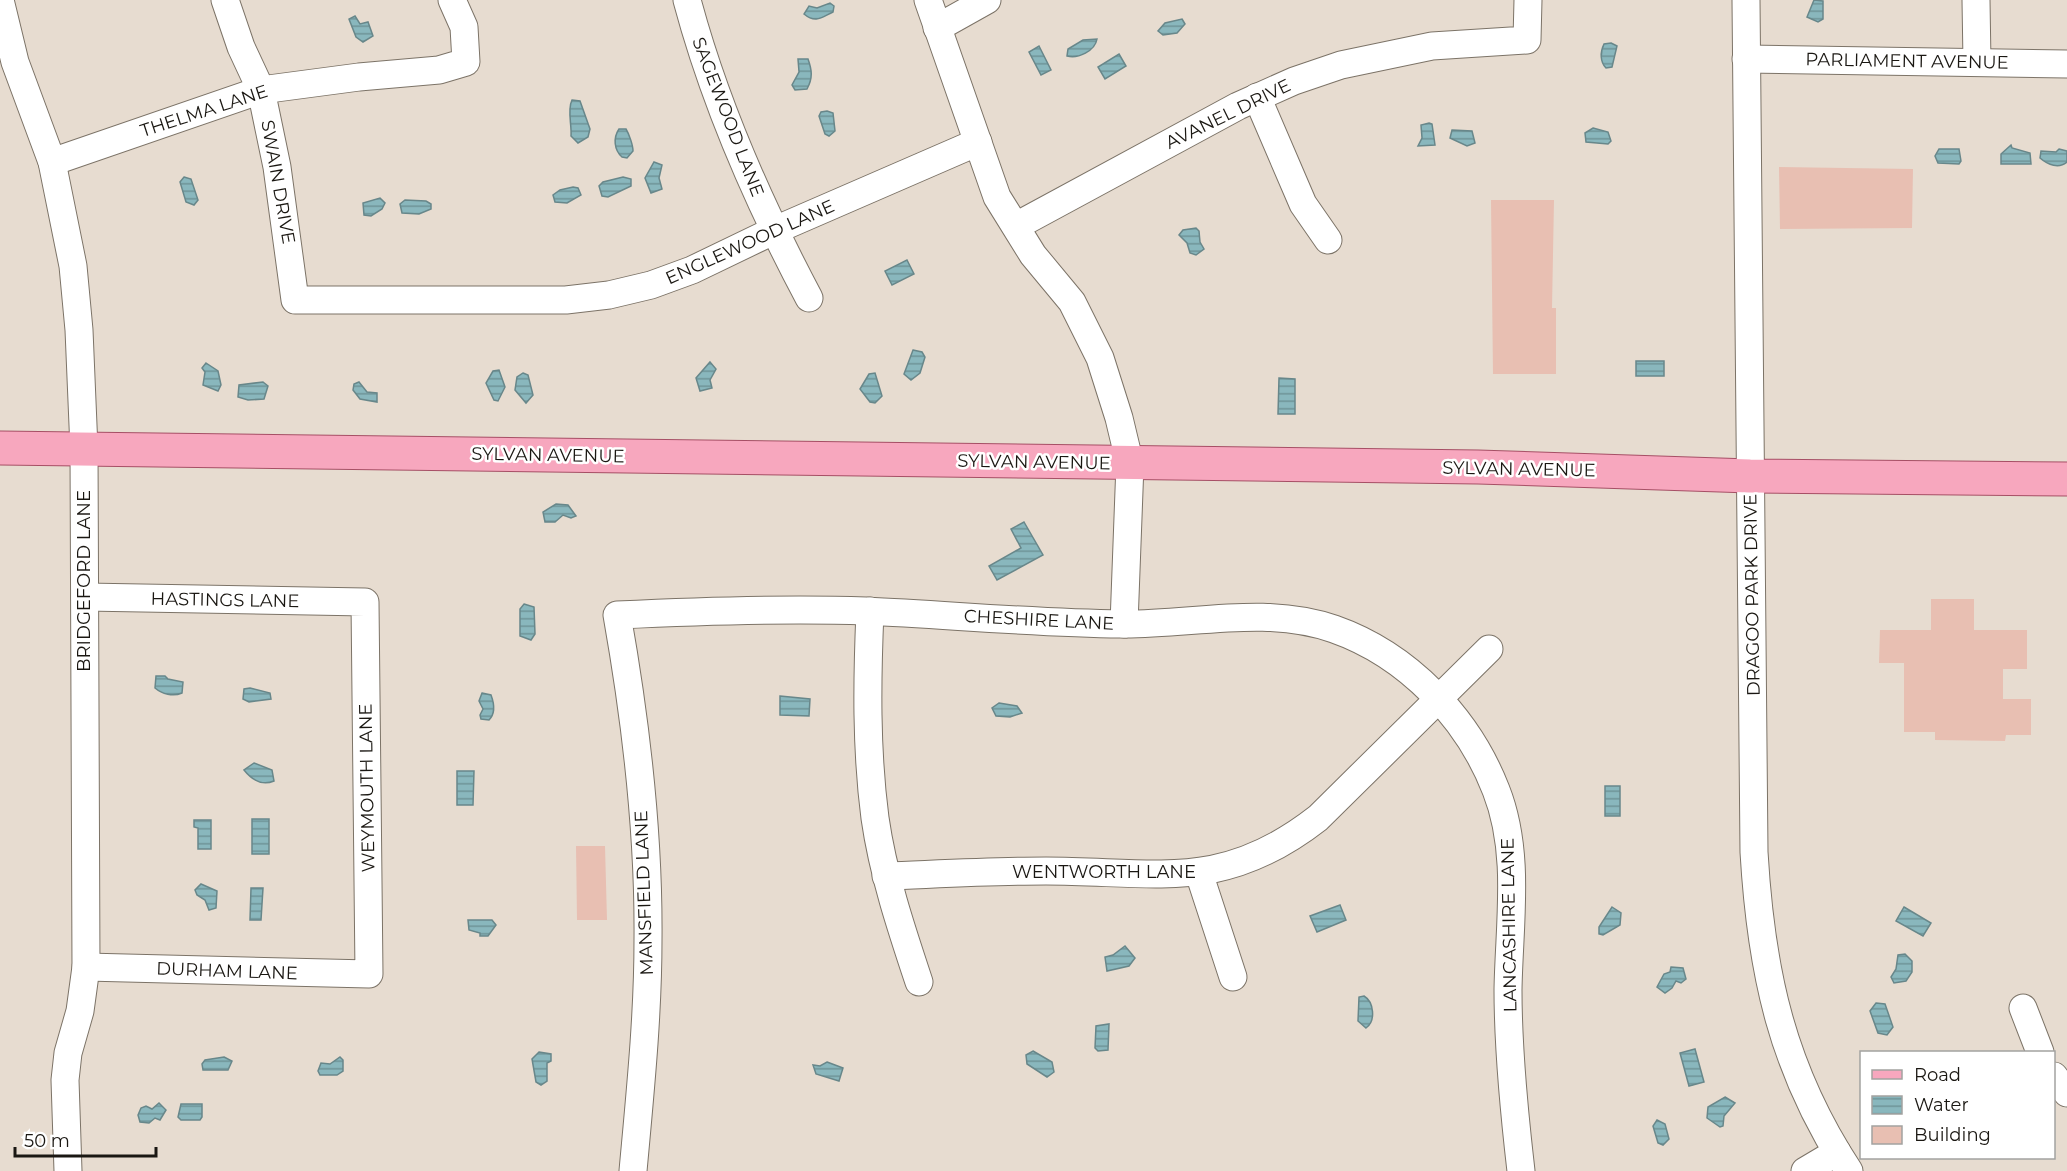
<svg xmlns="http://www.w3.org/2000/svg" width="2067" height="1171" font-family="Montserrat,sans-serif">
<defs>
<pattern id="water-rules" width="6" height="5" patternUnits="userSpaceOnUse" patternTransform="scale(1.5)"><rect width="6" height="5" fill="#89b7bd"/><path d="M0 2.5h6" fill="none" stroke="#6f9498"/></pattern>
</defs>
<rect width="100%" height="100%" fill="#e7dcd0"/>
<g fill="url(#water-rules)" stroke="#68878a" stroke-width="1.5">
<polygon points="1814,0 1823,1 1823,19 1818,22 1807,17"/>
<path d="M830 3 834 6 833 12C822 17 816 24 804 14L809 6 817 8Z"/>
<polygon points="355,16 360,24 368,22 373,36 363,42 356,37 349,19"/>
<polygon points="1182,19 1185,24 1177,33 1163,35 1158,31 1165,23"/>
<path d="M1097 39C1095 51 1078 59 1067 56L1068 49 1083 40Z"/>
<path d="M1611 43 1617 46 1612 67 1606 68C1600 62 1600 52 1604 44Z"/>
<polygon points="1039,46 1051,70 1041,75 1029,52"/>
<polygon points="1119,54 1126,66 1105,79 1098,67"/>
<path d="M798 59H808C812 70 813 78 807 89L795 90 792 85 799 72Z"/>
<path d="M572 100 580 101 590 129 588 137 578 143 571 136C572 125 567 110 572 100Z"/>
<polygon points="827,111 833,113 835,131 829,136 825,134 819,116 821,112"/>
<polygon points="1429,123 1432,124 1435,145 1418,146 1422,138 1421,125"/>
<polygon points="1593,128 1608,132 1611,141 1608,144 1586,142 1585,133"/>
<path d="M619 129H626C629 134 633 145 633 151L627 158 622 157C614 150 613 138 619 129Z"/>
<polygon points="1452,130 1472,131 1475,143 1467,146 1450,138"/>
<polygon points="2011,145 2012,148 2030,153 2031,164 2001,164 2001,154"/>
<polygon points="1939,149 1959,149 1961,161 1959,164 1938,163 1935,156"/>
<path d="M2059 149 2067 151V162C2059 169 2048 165 2040 158L2041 151 2056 152Z"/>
<polygon points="654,162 662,165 659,178 662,189 651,193 645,178"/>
<polygon points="184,177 191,179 198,200 194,205 186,202 180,182"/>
<polygon points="623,177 631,179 631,186 608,197 602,196 599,186 603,182"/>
<polygon points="573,187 578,188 581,195 567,203 555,202 553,195 560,190"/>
<polygon points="380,198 385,203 382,209 371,216 364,215 363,203"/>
<polygon points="405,200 426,201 431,204 431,209 419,214 402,213 400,204"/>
<polygon points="1196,228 1199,231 1200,242 1204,249 1196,255 1190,253 1187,243 1179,235 1183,230"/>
<polygon points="907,260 914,274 892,285 885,271"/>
<polygon points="913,350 922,352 925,357 920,373 911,380 904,374"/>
<rect x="1636" y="361" width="28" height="15"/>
<polygon points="710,362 716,369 710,380 712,388 700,391 696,378"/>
<polygon points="206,363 218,371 221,385 218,391 203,385 205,372 202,368"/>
<polygon points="499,370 505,387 498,401 494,400 486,383 493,371"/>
<polygon points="523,373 528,375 533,395 526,403 515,390 517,377"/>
<polygon points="875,373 882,396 875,403 870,402 860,389 869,374"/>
<polygon points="1279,378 1295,379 1295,414 1278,414"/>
<polygon points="263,382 268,386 264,399 248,400 238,397 239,385"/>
<polygon points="359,382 367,392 377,393 377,402 360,399 353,390 354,384"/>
<polygon points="556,504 568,505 576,516 571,518 563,515 555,522 545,522 543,512"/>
<polygon points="1024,522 1043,555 997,580 989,566 1021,548 1011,529"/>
<polygon points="524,604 534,607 535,634 531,640 520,636 520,609"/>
<path d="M156 676H165L168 679 183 682 182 693C173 697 162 694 155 688Z"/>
<polygon points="250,688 270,693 271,699 249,702 243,699 244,689"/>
<path d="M482 693 491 695C494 703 496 713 489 720L481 719 480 715 483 709 479 701Z"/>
<polygon points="780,696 810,699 809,716 780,715"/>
<polygon points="999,703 1017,706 1022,713 1010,717 996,716 992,708"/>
<path d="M254 763 272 770 274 781C262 786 252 780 244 770Z"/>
<polygon points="457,771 474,771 473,805 457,805"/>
<rect x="1605" y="786" width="15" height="30"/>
<rect x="252" y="819" width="17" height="35"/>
<polygon points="194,820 211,820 211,849 198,849 198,828 194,827"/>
<polygon points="201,884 217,891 216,908 209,910 205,900 197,895 195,890"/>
<polygon points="251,888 263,888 261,920 250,920"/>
<polygon points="1340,905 1346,920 1317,932 1310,916"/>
<polygon points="1612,907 1621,913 1620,925 1603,935 1599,934 1599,927"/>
<polygon points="1904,907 1931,923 1923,936 1896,921"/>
<polygon points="468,920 492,920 496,925 488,936 480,936 480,933 469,930"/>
<polygon points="1125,946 1135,958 1129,966 1107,971 1105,957 1113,955"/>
<polygon points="1905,954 1912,961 1912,972 1906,981 1894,983 1891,977 1896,969 1898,955"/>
<polygon points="1671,967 1683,968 1686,979 1681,983 1676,981 1672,988 1665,993 1657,987 1664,974 1670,972"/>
<path d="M1364 996C1374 1002 1376 1021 1366 1028L1358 1021 1359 997Z"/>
<polygon points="1876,1003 1885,1004 1893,1027 1887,1035 1878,1033 1870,1011"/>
<polygon points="1109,1024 1108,1050 1098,1051 1095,1048 1096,1026"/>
<polygon points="1695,1049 1704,1082 1689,1086 1680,1053"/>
<polygon points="1033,1051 1052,1062 1054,1072 1047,1077 1027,1064 1026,1055"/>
<polygon points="539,1052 551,1054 551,1061 547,1063 547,1081 541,1085 536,1082 532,1059"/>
<polygon points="224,1057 232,1061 228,1070 203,1070 202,1064 205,1060"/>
<polygon points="340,1057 343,1060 343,1071 337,1075 320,1075 318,1071 321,1063 330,1064"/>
<polygon points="827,1062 843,1068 839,1081 816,1074 813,1065 820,1066"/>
<polygon points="1725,1097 1735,1103 1724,1116 1723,1126 1720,1127 1707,1118 1708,1107"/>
<polygon points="159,1103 166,1110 160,1120 155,1118 149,1123 140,1122 138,1115 141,1108 146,1106 152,1109"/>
<polygon points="181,1104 202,1104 202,1117 200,1120 181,1120 178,1117"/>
<polygon points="1657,1120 1665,1124 1669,1139 1663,1145 1658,1143 1653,1126"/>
</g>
<g fill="#e8bfb2">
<polygon points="1779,167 1913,169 1912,228 1780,229"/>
<polygon points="1491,200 1554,200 1552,308 1556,308 1556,374 1493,374"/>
<polygon points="1931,599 1974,599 1974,630 2027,630 2027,669 2003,669 2003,699 2031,699 2031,735 2006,735 2005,741 1935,740 1935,732 1904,732 1904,663 1879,663 1880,630 1931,630"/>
<polygon points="576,846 605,846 607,920 577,920"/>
</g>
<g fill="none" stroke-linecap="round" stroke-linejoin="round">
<defs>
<g id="minor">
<polyline points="0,0 15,62 52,162 73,266 79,330 84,449 86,967 80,1011 68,1053 65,1080 68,1171"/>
<polyline points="225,0 241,47 261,90 277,167 295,300 566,300 609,295 651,285 692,270 773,231 978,142"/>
<path d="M687 0C715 105 758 202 809 298"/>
<polyline points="928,0 997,197 1033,255 1072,302 1100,358 1119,418 1130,464 1124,624"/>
<path d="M1746 0 1754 852C1761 972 1782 1069 1849 1171"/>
<polyline points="1976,0 1977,62"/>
<polyline points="937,28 987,0"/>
<polyline points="1746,59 2067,64"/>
<polyline points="1257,97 1303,204 1328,240"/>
<polyline points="52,162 261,90 359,77 439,70 466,62 464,27 452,0"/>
<polyline points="1016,226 1238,106 1294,81 1341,65 1432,46 1527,40 1528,0"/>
<polyline points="85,597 365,602 369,974 86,967"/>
<path d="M870 611C867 681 866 749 875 818 883 874 901 928 919 982"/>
<polyline points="1199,873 1233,977"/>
<path d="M886 876C939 874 992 871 1046 871 1157 871 1222 893 1318 818L1489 649"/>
<polyline points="2023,1008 2040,1052"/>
<polyline points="2054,1076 2067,1093"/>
<path d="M633 1171C640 1094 648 1017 648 940 649 832 636 722 617 615 700 611 783 608 866 611 951 615 1036 623 1121 624 1192 625 1265 605 1334 629 1408 655 1468 718 1496 790 1521 853 1509 924 1508 990 1508 1050 1514 1111 1521 1171"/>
<polyline points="1805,1171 1837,1152"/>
</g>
<polyline id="major" points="0,448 1478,467 1750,476 2067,479"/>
</defs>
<use href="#minor" stroke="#7c7367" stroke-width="29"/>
<use href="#major" stroke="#a64f65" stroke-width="35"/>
<use href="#minor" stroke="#fff" stroke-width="27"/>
<use href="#major" stroke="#f7a7be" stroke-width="33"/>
</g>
<g text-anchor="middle" stroke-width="5" stroke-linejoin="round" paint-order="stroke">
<g font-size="18" fill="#1a1712" stroke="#fff">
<text transform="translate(1907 61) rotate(1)" y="6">PARLIAMENT AVENUE</text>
<text transform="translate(204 111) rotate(-18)" y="6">THELMA LANE</text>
<text transform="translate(1228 114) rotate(-26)" y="6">AVANEL DRIVE</text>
<text transform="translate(728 117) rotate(69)" y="6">SAGEWOOD LANE</text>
<text transform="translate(278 182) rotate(80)" y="6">SWAIN DRIVE</text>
<text transform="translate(750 242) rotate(-24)" y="6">ENGLEWOOD LANE</text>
<text transform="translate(548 455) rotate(1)" y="6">SYLVAN AVENUE</text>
<text transform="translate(1034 462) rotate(1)" y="6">SYLVAN AVENUE</text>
<text transform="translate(1519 469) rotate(1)" y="6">SYLVAN AVENUE</text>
<text transform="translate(84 581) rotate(-90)" y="6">BRIDGEFORD LANE</text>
<text transform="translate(1752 595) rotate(-91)" y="6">DRAGOO PARK DRIVE</text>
<text transform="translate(225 600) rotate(1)" y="6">HASTINGS LANE</text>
<text transform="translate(1039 620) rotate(3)" y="6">CHESHIRE LANE</text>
<text transform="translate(367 788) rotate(-91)" y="6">WEYMOUTH LANE</text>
<text x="1104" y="878">WENTWORTH LANE</text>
<text transform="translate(644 893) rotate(-92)" y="6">MANSFIELD LANE</text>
<text transform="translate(1509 925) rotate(-91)" y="6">LANCASHIRE LANE</text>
<text transform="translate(227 971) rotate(2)" y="6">DURHAM LANE</text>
</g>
</g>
<rect x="1860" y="1051" width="195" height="108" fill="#ffffff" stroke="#a3a2a0" stroke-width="1.5"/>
<rect x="1872" y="1070" width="30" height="9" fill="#f7a7be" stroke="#a3a2a0" stroke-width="1.5"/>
<text x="1914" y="1081" font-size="18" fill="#1a1712">Road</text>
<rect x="1872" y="1096" width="30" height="18" fill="url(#water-rules)" stroke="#a3a2a0" stroke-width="1.5"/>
<text x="1914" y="1111" font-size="18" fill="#1a1712">Water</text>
<rect x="1872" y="1126" width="30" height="18" fill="#e8bfb2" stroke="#a3a2a0" stroke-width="1.5"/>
<text x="1914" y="1141" font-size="18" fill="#1a1712">Building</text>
<path d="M15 1147v9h141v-9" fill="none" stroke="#1a1712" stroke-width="3"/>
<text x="24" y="1147" font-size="18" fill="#1a1712" stroke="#ffffff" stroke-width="4.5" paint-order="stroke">50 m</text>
</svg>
